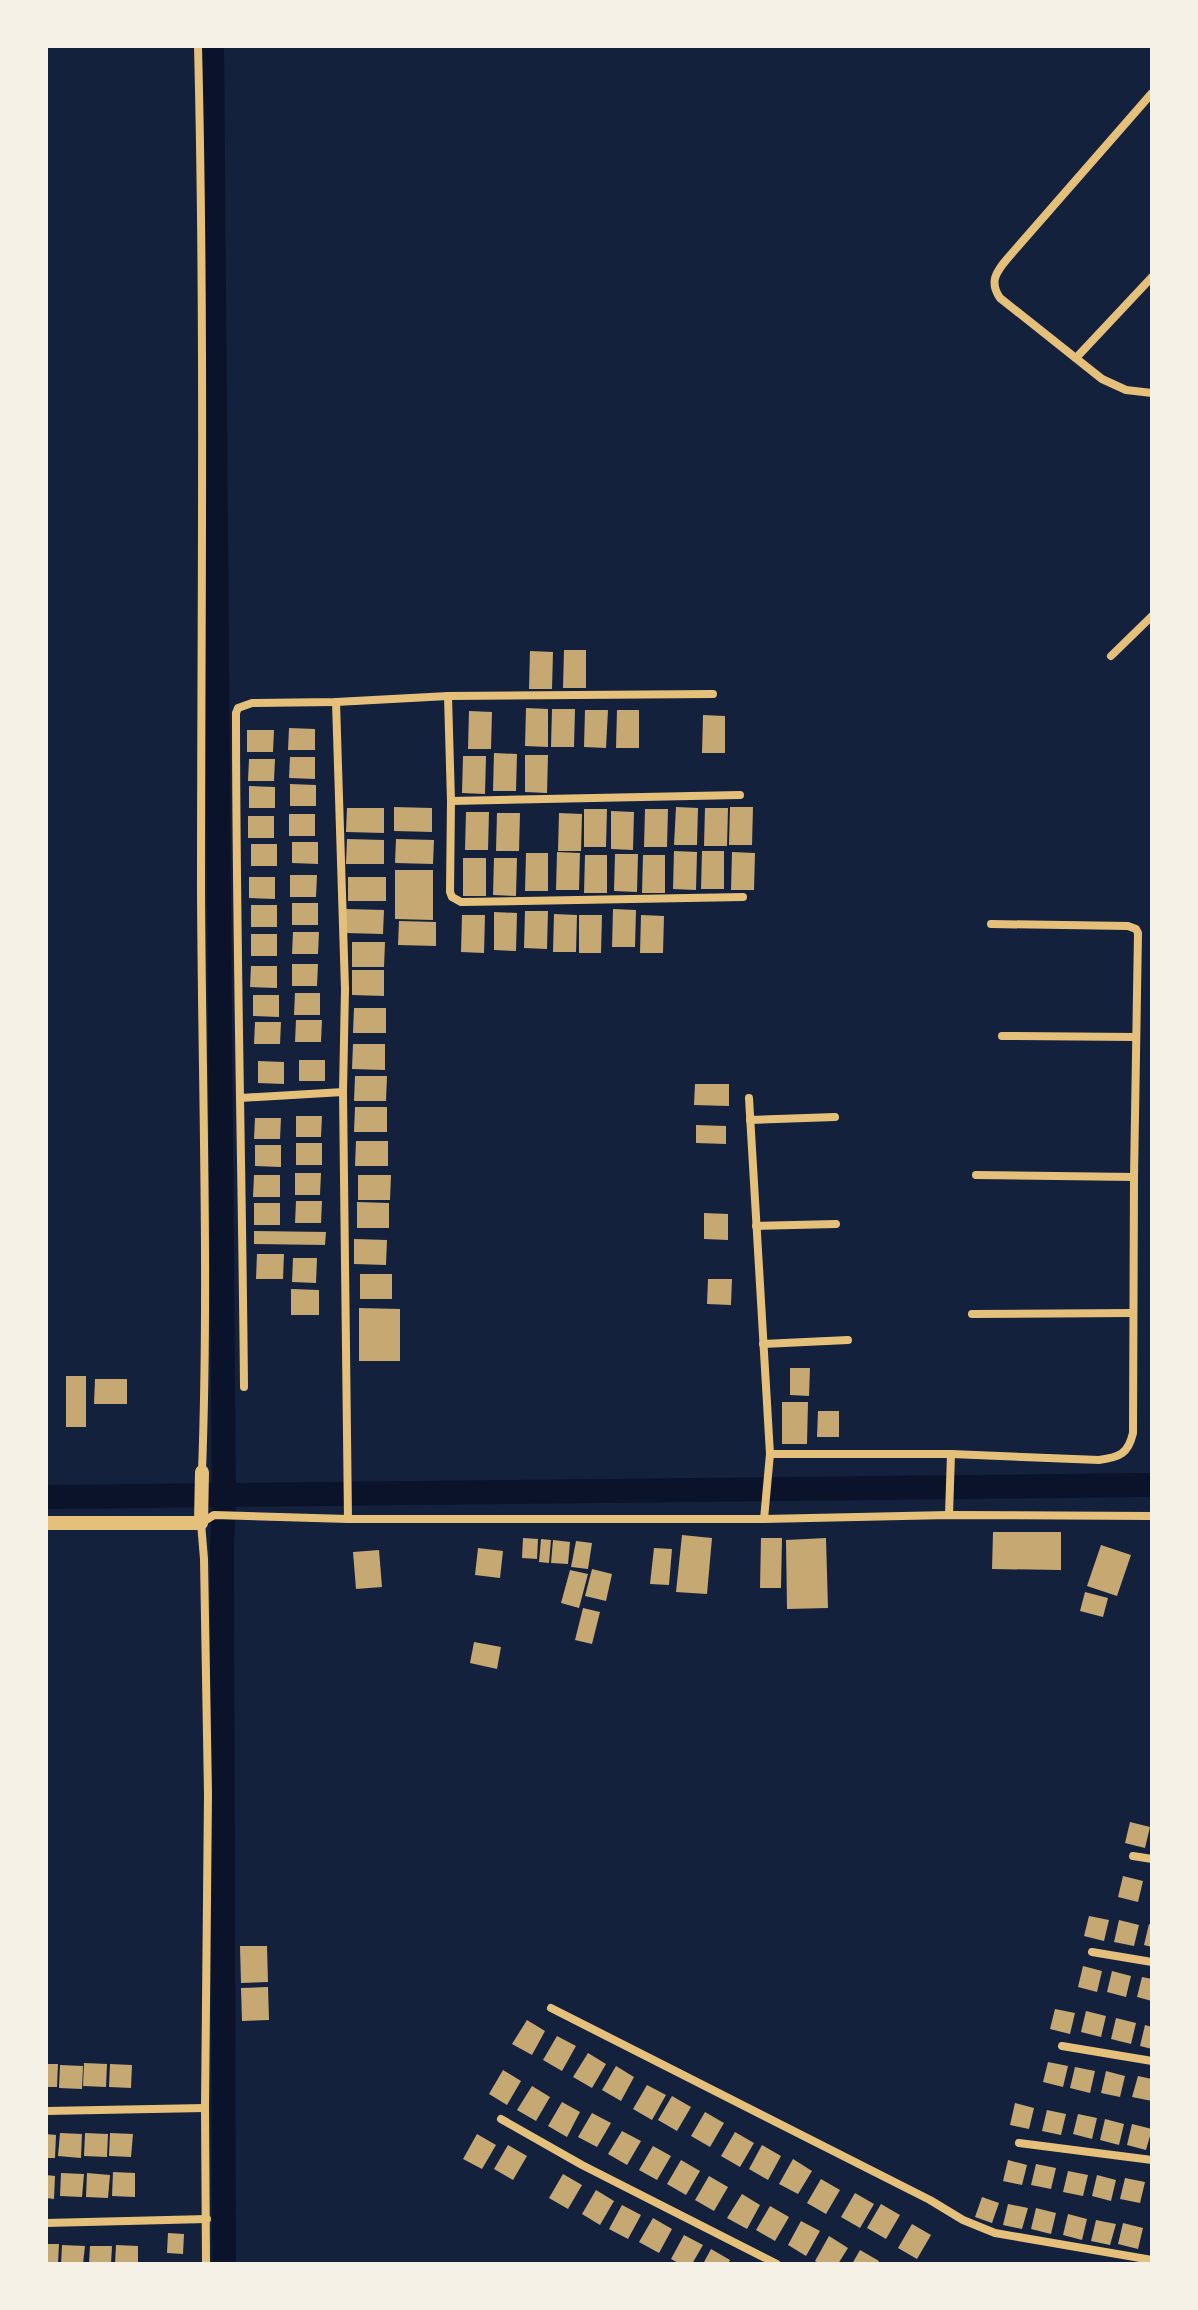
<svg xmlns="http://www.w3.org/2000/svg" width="1198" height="2310" font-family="Ubuntu,sans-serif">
<rect width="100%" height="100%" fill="#14213d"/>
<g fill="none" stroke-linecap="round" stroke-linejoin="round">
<g stroke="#0b132b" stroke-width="24">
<polyline points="212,46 224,1504 222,1547 224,2264"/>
<polyline points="46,1497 1152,1485"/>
</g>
</g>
<g fill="#c6a872">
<polygon points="564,650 586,650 586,688 563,688"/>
<polygon points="530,651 553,652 552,689 529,689"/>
<polygon points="526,708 548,709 548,747 525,746"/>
<polygon points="552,709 575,709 574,747 551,747"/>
<polygon points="585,710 608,710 606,748 584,747"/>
<polygon points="617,710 639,710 639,748 616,748"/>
<polygon points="469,711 492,712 491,749 468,749"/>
<polygon points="703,715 725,716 725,753 702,753"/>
<polygon points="289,728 315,729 315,750 288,750"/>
<polygon points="247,730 274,730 273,752 247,752"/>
<polygon points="494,753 517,754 516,791 493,791"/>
<polygon points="525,755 548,755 547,793 525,792"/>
<polygon points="463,756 486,756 485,794 462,793"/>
<polygon points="290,757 315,757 315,779 289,778"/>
<polygon points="249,759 275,759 274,781 248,781"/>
<polygon points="290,784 316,785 316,806 290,806"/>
<polygon points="249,786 275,787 275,808 249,808"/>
<polygon points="394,807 432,808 432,832 394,831"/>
<polygon points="676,807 698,808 697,845 674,845"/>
<polygon points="730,807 753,807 752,845 729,845"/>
<polygon points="347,808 384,808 384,833 346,832"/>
<polygon points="705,808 728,808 727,846 704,846"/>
<polygon points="584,809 607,809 606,847 584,847"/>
<polygon points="645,809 668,809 667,847 644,847"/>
<polygon points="611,811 634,812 633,850 611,849"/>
<polygon points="466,812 489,812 488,850 465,850"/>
<polygon points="497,813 520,813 519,851 496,851"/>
<polygon points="559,813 582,814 581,851 558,851"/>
<rect x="289" y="814" width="26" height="22"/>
<rect x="248" y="816" width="26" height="22"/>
<polygon points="347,839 384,840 384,864 346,864"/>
<polygon points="396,839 434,840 433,864 395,863"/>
<polygon points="292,842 318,842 318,864 292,863"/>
<rect x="251" y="844" width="26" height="22"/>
<polygon points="674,851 697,852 696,890 673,889"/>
<polygon points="702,851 724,851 724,889 701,889"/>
<polygon points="557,852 580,853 579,890 556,890"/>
<polygon points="732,852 755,853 754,890 731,890"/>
<polygon points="526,853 548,853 548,891 525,891"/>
<polygon points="615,854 638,854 637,892 614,891"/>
<polygon points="585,855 607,855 607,893 584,893"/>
<polygon points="643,855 665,855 665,893 642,893"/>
<rect x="463" y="858" width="23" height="38"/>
<polygon points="494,858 517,858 516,896 493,895"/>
<polygon points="395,870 433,870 433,920 395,919"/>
<polygon points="290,875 317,875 316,897 290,897"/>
<polygon points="249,877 275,877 275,899 249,898"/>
<rect x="348" y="877" width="38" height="24"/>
<rect x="292" y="903" width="26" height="22"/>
<rect x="251" y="905" width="26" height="22"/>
<polygon points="346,909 384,910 383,934 345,933"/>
<polygon points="613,909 636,910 635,947 612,947"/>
<polygon points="525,911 548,911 547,949 524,948"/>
<polygon points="494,912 517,913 516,951 494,950"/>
<polygon points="554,914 577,915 576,952 553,952"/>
<polygon points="462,915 485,915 484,953 461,952"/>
<polygon points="579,915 602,915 601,953 579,953"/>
<polygon points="641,915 664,916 663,953 640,953"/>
<polygon points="399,921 436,922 436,946 398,945"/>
<polygon points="293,932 319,932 318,954 292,954"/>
<rect x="251" y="934" width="26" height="22"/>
<polygon points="352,942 385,942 384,967 352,967"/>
<polygon points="292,964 318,964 317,986 292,986"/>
<polygon points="251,966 277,966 277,988 250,987"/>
<polygon points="352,970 384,970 384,996 352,995"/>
<polygon points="295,993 320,993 320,1015 294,1015"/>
<polygon points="253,995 279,995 279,1017 253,1016"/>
<polygon points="354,1008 386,1008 386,1033 353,1033"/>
<polygon points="296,1020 322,1020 321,1042 295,1042"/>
<polygon points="255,1022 281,1022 280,1044 254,1044"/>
<polygon points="353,1044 385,1044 385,1070 352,1069"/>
<rect x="299" y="1060" width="26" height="21"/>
<polygon points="258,1061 284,1062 284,1084 258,1083"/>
<polygon points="355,1076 387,1076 386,1101 354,1101"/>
<polygon points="695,1084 729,1084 729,1106 694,1105"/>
<polygon points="355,1107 387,1107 387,1132 354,1132"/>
<polygon points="296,1116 322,1116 321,1137 296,1137"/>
<polygon points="255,1118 281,1118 280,1139 254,1139"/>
<polygon points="696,1125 726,1126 726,1144 696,1143"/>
<polygon points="356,1141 388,1141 388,1166 355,1166"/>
<rect x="296" y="1143" width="26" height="22"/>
<polygon points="255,1145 281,1145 281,1167 255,1166"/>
<polygon points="295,1173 321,1173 320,1195 295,1195"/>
<polygon points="254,1175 280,1175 280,1197 253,1197"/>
<polygon points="358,1175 391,1175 390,1200 358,1200"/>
<polygon points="296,1201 322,1201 321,1223 295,1223"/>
<polygon points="357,1202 389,1203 389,1228 357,1228"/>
<rect x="254" y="1203" width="26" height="22"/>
<polygon points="704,1213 728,1214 728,1240 704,1239"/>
<polygon points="254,1231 326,1232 325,1245 254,1244"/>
<polygon points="354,1239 387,1240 386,1265 354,1264"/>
<polygon points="257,1254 284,1254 283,1279 256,1279"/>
<polygon points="293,1258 317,1258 316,1283 292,1282"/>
<rect x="360" y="1274" width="32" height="25"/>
<polygon points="708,1279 732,1279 731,1305 707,1304"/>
<polygon points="291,1289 319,1290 319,1315 291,1315"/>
<polygon points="359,1308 400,1309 400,1361 359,1361"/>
<polygon points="790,1368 810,1368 809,1396 790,1395"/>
<rect x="66" y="1376" width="20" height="51"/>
<polygon points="95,1379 127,1379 127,1404 94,1404"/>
<polygon points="782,1402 808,1402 807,1444 782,1444"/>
<polygon points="818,1411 839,1411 839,1437 817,1437"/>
<polygon points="993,1532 1061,1532 1061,1570 992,1569"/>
<polygon points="682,1535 712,1538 707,1594 676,1592"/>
<polygon points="523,1538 538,1539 537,1559 522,1558"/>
<polygon points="761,1538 782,1538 781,1588 760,1588"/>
<polygon points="826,1538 828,1608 787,1609 786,1540"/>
<polygon points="541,1539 551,1540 549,1563 539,1562"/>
<polygon points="553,1540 570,1542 568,1564 551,1563"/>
<polygon points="576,1541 592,1543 588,1569 571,1567"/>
<polygon points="1101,1545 1131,1555 1117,1596 1087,1586"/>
<polygon points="478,1548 503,1551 500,1578 475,1575"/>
<polygon points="654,1548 672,1549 669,1585 650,1584"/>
<polygon points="379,1550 382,1587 356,1589 353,1552"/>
<polygon points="592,1569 612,1574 606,1601 585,1596"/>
<polygon points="570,1570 588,1574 579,1608 561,1603"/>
<polygon points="1085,1592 1108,1598 1103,1617 1080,1611"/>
<polygon points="583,1608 600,1612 592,1644 575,1640"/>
<polygon points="474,1642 501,1647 497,1669 470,1663"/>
<polygon points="1130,1822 1150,1827 1145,1848 1125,1843"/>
<polygon points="1123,1876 1143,1881 1138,1902 1118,1897"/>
<polygon points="1089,1916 1109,1920 1104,1941 1084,1936"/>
<polygon points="1119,1920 1139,1925 1134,1946 1114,1942"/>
<polygon points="1149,1924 1152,1925 1152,1947 1144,1945"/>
<polygon points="240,1946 267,1946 268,1982 241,1983"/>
<polygon points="1083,1966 1102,1971 1097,1992 1078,1987"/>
<polygon points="1112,1971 1131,1976 1126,1997 1107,1992"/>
<polygon points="1142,1977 1152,1979 1152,2001 1137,1997"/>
<polygon points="268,1987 269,2020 242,2021 241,1988"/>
<polygon points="1055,2009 1075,2013 1070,2034 1050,2029"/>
<polygon points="1086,2011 1106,2016 1101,2037 1081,2032"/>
<polygon points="1116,2018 1136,2023 1131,2044 1111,2039"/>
<polygon points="527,2020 545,2031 532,2055 512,2044"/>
<polygon points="1145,2025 1152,2027 1152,2049 1140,2046"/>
<polygon points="557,2036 576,2046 562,2071 543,2060"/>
<polygon points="588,2053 606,2064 592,2088 573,2077"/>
<polygon points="1048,2062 1068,2066 1063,2087 1043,2082"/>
<polygon points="84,2063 107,2064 106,2087 83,2086"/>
<polygon points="46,2064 58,2064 57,2087 46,2087"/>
<polygon points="110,2064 132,2065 131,2088 109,2087"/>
<polygon points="60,2065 83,2066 82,2089 59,2088"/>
<polygon points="616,2066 634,2077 621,2101 602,2090"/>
<polygon points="1075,2067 1095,2071 1090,2093 1070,2088"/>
<polygon points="503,2070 521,2081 507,2105 489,2094"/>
<polygon points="1106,2071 1125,2076 1120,2097 1101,2093"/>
<polygon points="1138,2076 1152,2079 1152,2101 1132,2097"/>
<polygon points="647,2085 666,2095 652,2120 633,2109"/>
<polygon points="532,2086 550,2097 536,2121 517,2110"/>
<polygon points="672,2096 691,2107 677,2131 658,2120"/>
<polygon points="562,2102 580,2112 567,2137 548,2126"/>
<polygon points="1015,2103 1034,2108 1029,2129 1010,2125"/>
<polygon points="1047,2110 1066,2114 1061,2135 1042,2131"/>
<polygon points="705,2112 724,2123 710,2147 691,2136"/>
<polygon points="592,2113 611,2123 597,2147 578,2137"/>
<polygon points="1078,2114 1097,2118 1092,2139 1073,2134"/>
<polygon points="1105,2119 1124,2124 1119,2145 1100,2140"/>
<polygon points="1132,2124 1152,2129 1146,2150 1127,2145"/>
<polygon points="622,2131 641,2141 627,2165 608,2154"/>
<polygon points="735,2132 754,2143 740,2167 721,2156"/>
<polygon points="60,2133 82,2134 81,2158 58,2156"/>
<polygon points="85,2133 108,2134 107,2157 84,2156"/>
<polygon points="110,2133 133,2134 131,2157 109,2156"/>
<polygon points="46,2134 56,2135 55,2158 46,2158"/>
<polygon points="477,2134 496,2145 482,2169 463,2159"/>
<polygon points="508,2145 527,2156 513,2180 494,2169"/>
<polygon points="762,2145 781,2156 768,2180 749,2169"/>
<polygon points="653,2146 671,2156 657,2180 639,2170"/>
<polygon points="793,2159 812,2171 798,2194 779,2184"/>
<polygon points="681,2160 700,2171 686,2195 667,2184"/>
<polygon points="1008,2160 1027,2165 1022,2185 1003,2181"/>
<polygon points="1036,2164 1056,2168 1051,2189 1031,2185"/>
<polygon points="1068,2171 1088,2175 1083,2196 1063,2192"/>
<polygon points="113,2172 135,2173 135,2197 112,2196"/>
<polygon points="61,2173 84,2174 82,2197 60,2196"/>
<polygon points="87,2173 110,2175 108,2198 86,2197"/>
<polygon points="563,2174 582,2185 568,2209 549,2198"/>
<polygon points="46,2175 55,2176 54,2199 46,2198"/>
<polygon points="1097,2175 1116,2180 1111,2201 1092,2196"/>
<polygon points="709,2176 728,2187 714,2211 695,2200"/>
<polygon points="1125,2178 1145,2182 1140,2203 1120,2199"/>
<polygon points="821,2179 840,2190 826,2214 807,2203"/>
<polygon points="596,2190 614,2201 600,2225 582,2214"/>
<polygon points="855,2193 874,2204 860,2228 841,2217"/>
<polygon points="742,2194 760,2205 747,2229 727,2218"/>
<polygon points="982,2197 999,2203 992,2223 975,2217"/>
<polygon points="881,2204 900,2215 886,2239 867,2228"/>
<polygon points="1008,2204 1028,2208 1022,2229 1003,2225"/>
<polygon points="622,2205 641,2215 628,2239 609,2229"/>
<polygon points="770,2206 789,2217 775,2241 756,2230"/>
<polygon points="1036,2208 1056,2213 1051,2234 1031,2229"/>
<polygon points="1068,2214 1087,2219 1082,2240 1063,2235"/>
<polygon points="653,2218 672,2229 659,2253 639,2242"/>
<polygon points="1096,2220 1116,2224 1110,2245 1091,2241"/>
<polygon points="801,2221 820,2231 806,2256 788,2245"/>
<polygon points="1123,2223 1143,2228 1138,2249 1118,2244"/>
<polygon points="912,2224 931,2235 917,2259 898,2248"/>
<polygon points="168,2233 184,2234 183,2254 167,2253"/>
<polygon points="684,2235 703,2245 692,2264 680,2264 671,2259"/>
<polygon points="829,2236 848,2248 838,2264 820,2264 815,2261"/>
<polygon points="46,2244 59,2244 58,2264 46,2264"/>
<polygon points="62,2245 85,2246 83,2264 61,2264"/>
<polygon points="116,2245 138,2246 138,2264 115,2264"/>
<polygon points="90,2246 112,2246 111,2264 89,2264"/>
<polygon points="711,2249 730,2260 728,2264 703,2264"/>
<polygon points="860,2250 879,2261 877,2264 852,2264"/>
</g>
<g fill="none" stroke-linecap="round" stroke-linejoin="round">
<g stroke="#e5c07b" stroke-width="8">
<path d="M198 46C205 328 201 610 201 892 202 1085 209 1279 202 1472"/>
<path d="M1152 93 1007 259C996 272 989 282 1000 298L1102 379 1126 390 1152 393"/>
<polyline points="1076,358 1152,277"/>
<polyline points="1111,656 1152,616"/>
<polyline points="448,696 451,801 740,795"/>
<polyline points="336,702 345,989 343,1092 348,1519"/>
<polyline points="451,801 450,892 452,897 461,902 743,897"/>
<polyline points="1002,1036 1136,1037"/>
<polyline points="240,1098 343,1092"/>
<polyline points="749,1098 770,1454 764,1519"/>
<polyline points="750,1120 835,1117"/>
<polyline points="976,1175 1134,1177"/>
<polyline points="756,1226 836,1224"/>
<polyline points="972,1314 1133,1313"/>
<polyline points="763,1344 848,1340"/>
<path d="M244 1387C242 1162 236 938 236 713L238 708 252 703 336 702 448 696 713 694"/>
<path d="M770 1454H951L1099 1460C1120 1457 1128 1454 1133 1433L1134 1177 1138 933 1136 929 1128 926 991 924"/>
<polyline points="949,1515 951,1454"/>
<polyline points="1133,1856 1152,1859"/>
<polyline points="1092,1952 1152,1962"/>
<polyline points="551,2008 930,2200 963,2220 995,2233 1152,2260"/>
<polyline points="1062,2046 1152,2061"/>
<polyline points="46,2111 205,2108"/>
<polyline points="501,2119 582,2165 777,2264"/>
<polyline points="1019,2143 1152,2160"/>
<polyline points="46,2223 207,2219"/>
<polyline points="206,2264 205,2108 208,1794 204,1559 201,1523 214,1515 348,1519 764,1519 949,1515 1152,1516"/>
</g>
<polyline stroke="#e5c07b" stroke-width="14" points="46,1523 201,1523 202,1472"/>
</g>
<rect width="1198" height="2310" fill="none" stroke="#f6f1e7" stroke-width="96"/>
</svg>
